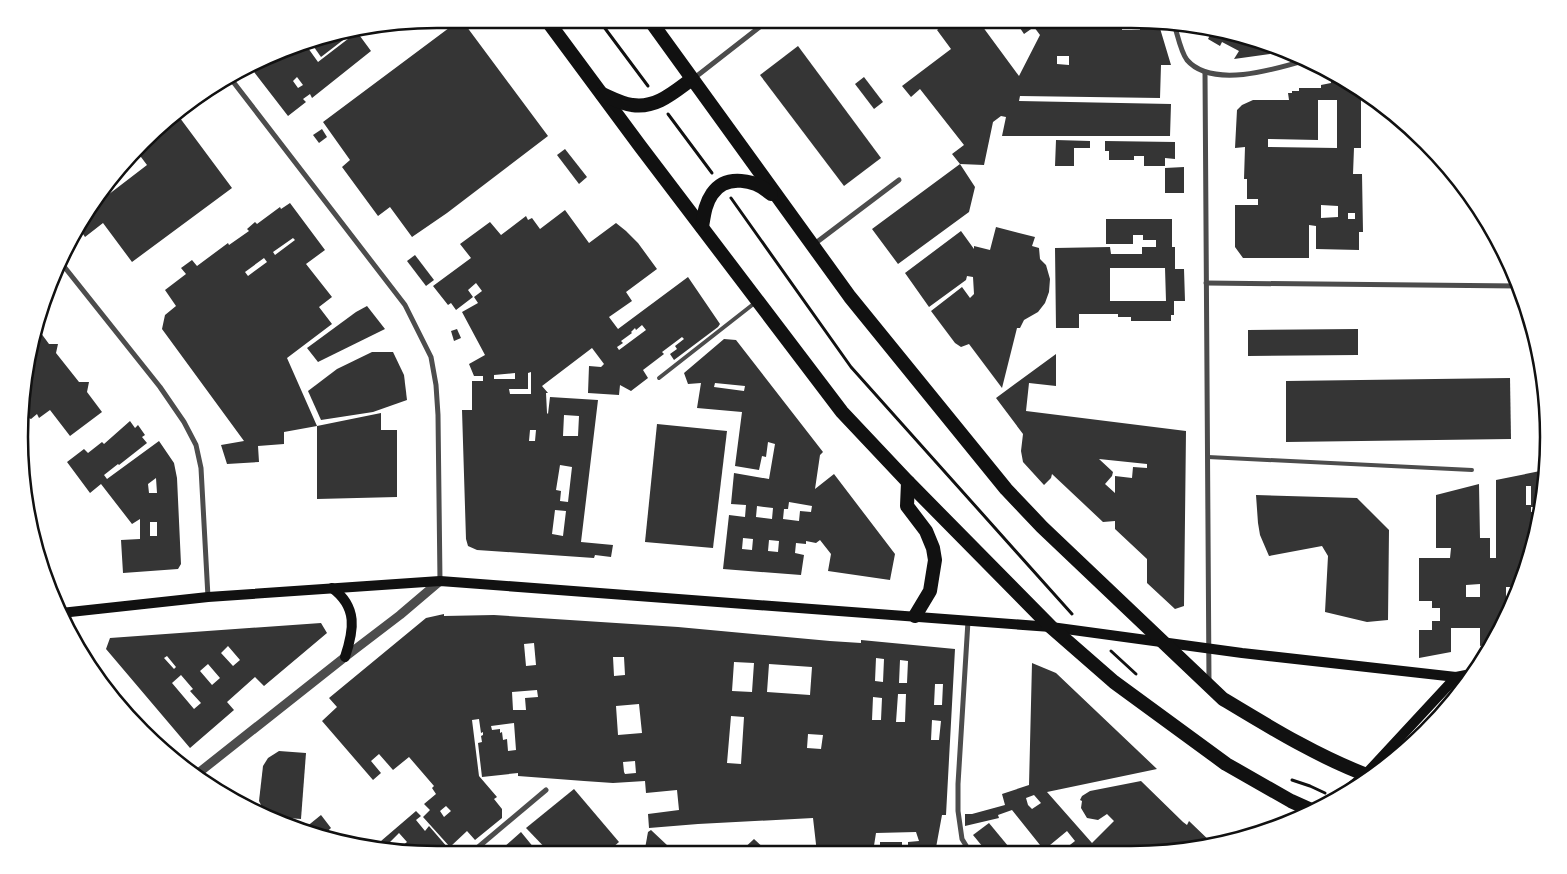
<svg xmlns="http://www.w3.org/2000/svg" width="1567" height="874" font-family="'Playfair Display',serif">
<rect width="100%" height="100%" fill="#fff"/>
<g fill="#353535" fill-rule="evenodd">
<polygon points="461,19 548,136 447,213 412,237 390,207 378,216 342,167 350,160 323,122"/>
<path d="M963 19H977L1019 76 1040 35 1034 27 1024 34 1014 19 1087 20 1089 29H1108V24L1114 25 1115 20H1125V25H1122V30H1140V25H1159L1171 65H1161L1160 98 1020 96 1019 101 1171 104 1170 136H1002L1006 117 1001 116 993 122 984 165 960 164 975 187 969 212 898 264 872 229 960 164 952 154 964 145 920 89 911 97 902 86 951 49 937 30 948 22 952 27ZM1057 56H1069V65L1057 64Z"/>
<polygon points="1204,29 1253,39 1252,40 1261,44 1264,41 1267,42 1270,54 1234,59 1239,51 1222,42 1220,46 1208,39 1211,33"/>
<path d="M357 32 371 51 312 98 310 94 303 99 306 102 288 116 251 68 303 41 318 62ZM297 77 303 85 298 88 293 81Z"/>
<polygon points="350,33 351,34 321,57 309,40"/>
<polygon points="798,46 881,158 844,186 760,75"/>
<polygon points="864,77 883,102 874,109 855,84"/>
<path d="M1331 80H1347L1374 100H1361V148H1354L1353 174H1362L1363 232H1359V250L1316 249V226L1309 225V258H1243L1235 247V205H1258V199H1247V179H1244L1245 147 1235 148 1237 110 1242 105 1253 100H1289L1288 93H1292V91H1299V88H1321V85L1331 83ZM1318 100H1337V148L1268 147V139L1318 140ZM1321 205 1338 206V217L1321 218ZM1348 213H1355V219H1348Z"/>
<polygon points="180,118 232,188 132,262 103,223 85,237 79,228 87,211 147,165 138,153 151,139"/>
<polygon points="322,129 327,137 319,143 313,135"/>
<polygon points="1056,140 1090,141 1090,148 1074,148 1074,166 1055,166"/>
<polygon points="1105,141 1175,142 1175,159 1165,158 1165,166 1144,166 1144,156 1134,156 1134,160 1109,160 1109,151 1105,151"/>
<polygon points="565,149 587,177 579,184 557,155"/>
<polygon points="1184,167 1184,193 1165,193 1165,168"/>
<path d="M290 203 325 250 306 264 332 297 319 307 332 324 287 358 317 426 284 432V444L258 446 259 462 227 464 221 445 244 441 162 329 165 315 176 306 165 290 186 274 181 268 192 260 197 266 228 243 229 245 249 231 247 229 255 222 257 224 280 207 281 209ZM293 238 295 240 275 255 273 252ZM264 258 267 262 248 276 245 272Z"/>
<path d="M565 210 589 243 616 223 626 231 638 243 657 269 626 292 632 301 609 317 618 329 688 277 720 324 718 327 674 360 670 354 677 349 675 346 684 339 682 337 662 352 664 354 643 370 648 378 631 391 620 385 619 395 588 393 589 366 601 367 604 364 592 348 542 386 548 393H546L547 413 548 414 550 397 598 400 581 542 613 545 611 557 595 555 594 558 477 550 468 546 466 539 462 410H472V381H483V376H474L469 364 485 355 462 312 478 303 474 297 482 291 476 283 468 290 473 297 456 310 451 303 448 305 433 286 471 258 460 244 490 222 501 235 526 216 528 220 532 218 540 229ZM642 325 646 330 619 350 617 347 623 343 621 341 632 333 631 332 635 328 636 330ZM531 372V394H510L509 389H528V373ZM515 373V379H494V375ZM564 415 579 416 578 436H563ZM530 430H536L535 441H529ZM560 465 572 467 568 502 560 501 561 491 556 490ZM555 510 566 511 563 536 552 534Z"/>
<path d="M1106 219H1172V247H1175V269H1184L1185 301H1174V315H1171V321H1131V317H1118V314H1079V328H1056L1055 248 1110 247 1111 254H1142V247H1156V240H1143V235H1133V244H1106ZM1110 268H1165L1166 301H1110Z"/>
<polygon points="996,227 1035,237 1032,246 1039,248 1040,259 1046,265 1050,279 1049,292 1045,303 1038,312 1024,320 1020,328 1017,328 1002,388 969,344 961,347 955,343 931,311 962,287 970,298 974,294 973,277 967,276 966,280 929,307 905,273 961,231 974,249 974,246 990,250"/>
<polygon points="415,255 434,280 426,286 407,261"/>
<polygon points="367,306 385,329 318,362 307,348 356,312"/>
<polygon points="35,325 49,344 58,344 56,353 79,382 89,382 87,392 102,412 70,436 50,410 39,418 37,414 31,419 24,416"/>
<polygon points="457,329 461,338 454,341 451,331"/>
<polygon points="1358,329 1358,355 1248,356 1248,330"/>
<path d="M724 339 736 340 823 452 820 455 815 489 834 474 895 554 890 580 828 571 831 554 820 540 816 543 806 541V544L796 543 795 553 804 555 801 575 723 569 729 515 745 517 746 505 731 504 734 473 769 479 775 444 768 442 766 457 762 456 759 470 735 466 742 412 697 408 701 383 688 384 684 373ZM715 383 745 386 744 391 714 387ZM789 502 812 506 811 512 800 511 799 521 783 519 784 509H788ZM757 506 773 508 772 519 756 517ZM743 538 753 539 752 550 742 549ZM769 540 779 541 778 552 768 551Z"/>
<polygon points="372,352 393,352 404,375 407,400 373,412 321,420 308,391 337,369"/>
<path d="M1056 354V386L1029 383 1026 411 1186 431 1184 606 1175 609 1147 583V559L1115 529V521L1103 522 1052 474 1051 478 1044 485 1023 462 1021 451 1023 434 996 398ZM1099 459 1147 464V468L1133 467 1132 478 1115 476V493L1105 484 1112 476 1113 472Z"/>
<polygon points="1510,378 1511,439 1286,442 1286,381"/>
<polygon points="381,413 381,430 397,430 397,497 317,499 317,426"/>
<path d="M130 421 135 428 138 425 145 435 142 437 147 443 119 465 118 464 104 475 107 479 159 441 174 463 177 478 181 564 178 569 123 573 121 540 140 539V519L132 524 101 484 90 493 67 462 84 449 88 453 102 442 104 444ZM156 478 157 493H149L148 484ZM150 522H157V536H150Z"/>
<polygon points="657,424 727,431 713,548 645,542"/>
<path d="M1545 470V492L1541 508 1540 504H1536V507H1531V512H1540L1526 572 1513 601V587H1506V600L1509 599V610L1494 643 1480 646V628H1451V652L1419 658V630H1432V621H1440V608H1432V601H1419V558H1450L1451 548H1436V495L1479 484 1480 538H1490V558H1496V480ZM1526 486H1531V505H1526ZM1480 584V597H1466V585Z"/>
<polygon points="1256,495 1357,498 1389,530 1388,620 1367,622 1325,612 1328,556 1322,546 1269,556 1260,535 1258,523"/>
<path d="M444 614V616L494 615 678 627 830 641 861 643V640L955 649 946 815H942L935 853H908V842L919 841 916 832 876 833 873 852 817 853 813 818 698 824 649 828 648 814 679 810 677 790 646 793 645 781 613 783 584 781 518 776V773L482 777 478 743 482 742 481 736 483 735V732L481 733 479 719 472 720 479 776 497 797 494 799 502 809V818L475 840 467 831 450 847 423 817 430 810 424 804 436 794 432 788 434 786 409 757 393 770 379 754 371 761 381 773 373 780 322 721 337 707 329 698 426 618ZM534 643 536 665 526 666 524 644ZM613 657H624L625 675 614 676ZM876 658 884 659 883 682 875 681ZM900 660 908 661 907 683H899ZM734 662 754 663 752 692 732 691ZM769 664 812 667 810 695 767 692ZM935 684H943L942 705H934ZM537 690 538 697 525 698 526 710H513L512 692ZM898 694H906L905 722H896ZM873 697 882 698 881 720H872ZM639 704 642 733 618 735 616 706ZM731 716 744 717 741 764 727 763ZM932 720 941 721 939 740H931ZM514 723 516 750 508 751 507 739 503 740 502 732 500 733V729L492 730 491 726ZM808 734 823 735 821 749 807 748ZM635 761 636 773 625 774 624 772 623 762ZM446 806 451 811 444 817 440 811Z"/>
<path d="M321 623 327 633 264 686 255 677 227 702 234 710 190 748 106 649 110 638ZM228 646 240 660 233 666 221 653ZM167 656 176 667 174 669 164 658ZM208 664 220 678 212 685 200 671ZM181 675 193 689 190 691 201 703 194 709 172 683Z"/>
<path d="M1032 663 1056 673 1157 769 1047 792 1092 843 1114 821 1107 814 1098 820 1087 818 1081 808 1082 801 1080 800 1082 796 1090 791 1141 781 1183 822 1187 825 1189 821 1214 845 1184 852H1061L1075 841 1067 831 1044 850 1012 810 998 815 999 818 965 826V814H972L1005 805 1002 794 1029 785ZM1034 795 1041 803 1032 809 1028 805 1026 798Z"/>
<polygon points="279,751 306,753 301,819 276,817 263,809 259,801 263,766 268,758"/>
<polygon points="574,789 619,842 605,854 551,854 526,828"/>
<polygon points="416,811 421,816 416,820 425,831 429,826 448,848 440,854 410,854 399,852 403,849 401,847 407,842 399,833 388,844 390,846 391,845 398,852 374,847"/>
<polygon points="321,815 331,828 321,837 300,832"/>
<polygon points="989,823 1013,852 987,852 973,835"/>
<polygon points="651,830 668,846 667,853 644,854 648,832"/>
<polygon points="521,832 539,854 496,854 512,840"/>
<polygon points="754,839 769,853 739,853"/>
<rect x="880" y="842" width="22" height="11"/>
</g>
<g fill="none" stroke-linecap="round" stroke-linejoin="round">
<g stroke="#111" stroke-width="3">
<polyline points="598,19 648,86"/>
<polyline points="668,114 712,173"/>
<polyline points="731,198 851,367 1072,614"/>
<polyline points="1111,651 1136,674"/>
<polyline points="1292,780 1310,786 1325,793"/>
</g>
<g stroke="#4c4c4c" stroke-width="4">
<polyline points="659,378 756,302"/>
<polyline points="1208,457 1472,470"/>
</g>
<g stroke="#4c4c4c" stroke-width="5">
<path d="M1176 23 1175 27C1178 37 1181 52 1187 60 1212 89 1276 69 1306 60"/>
<polyline points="1205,72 1209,681"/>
<polyline points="231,79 405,305 431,357 436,385 438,415 440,581"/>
<polyline points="693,79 770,19"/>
<polyline points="813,245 899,180"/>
<polyline points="62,264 160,387 184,422 196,445 201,468 208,597"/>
<polyline points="1206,283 1518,286"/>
<polyline points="968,621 958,784 958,811 962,839 970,852"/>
<polyline points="102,680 141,728"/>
<polyline points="470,854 546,790"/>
</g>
<polyline stroke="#4c4c4c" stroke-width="9" points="197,774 345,657 400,615 440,581"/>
<g stroke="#111" stroke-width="10">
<path d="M332 588C358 607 354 630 345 657"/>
<polyline points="61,613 208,597 440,581 1051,627 1242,653 1456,677"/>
<polyline points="1341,795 1366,774 1456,677 1471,674"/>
</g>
<g stroke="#111" stroke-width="14">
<polyline points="546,19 640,146 842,412 908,482 1051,627 1114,682 1226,764 1291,801 1311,810"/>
<path d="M649 19 850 297 1006 489 1042 527 1223 699C1271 728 1320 758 1372 777"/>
<path d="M602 94C611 98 622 104 632 105 656 109 674 92 692 79"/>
<path d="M702 227C704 215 705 204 712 194 726 173 756 180 771 194"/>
<polyline points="908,482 907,506 926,531 933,548 935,560 930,591 915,616"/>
</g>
</g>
<path d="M0 0H1567V874H0ZM437 28H1131A409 409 0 0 1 1540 437V437A409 409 0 0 1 1131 846H437A409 409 0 0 1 28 437V437A409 409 0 0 1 437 28Z" fill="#fff" fill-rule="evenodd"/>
<path fill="none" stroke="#111" stroke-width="2.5" d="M437 28H1131A409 409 0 0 1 1540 437V437A409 409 0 0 1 1131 846H437A409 409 0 0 1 28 437V437A409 409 0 0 1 437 28Z"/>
</svg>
